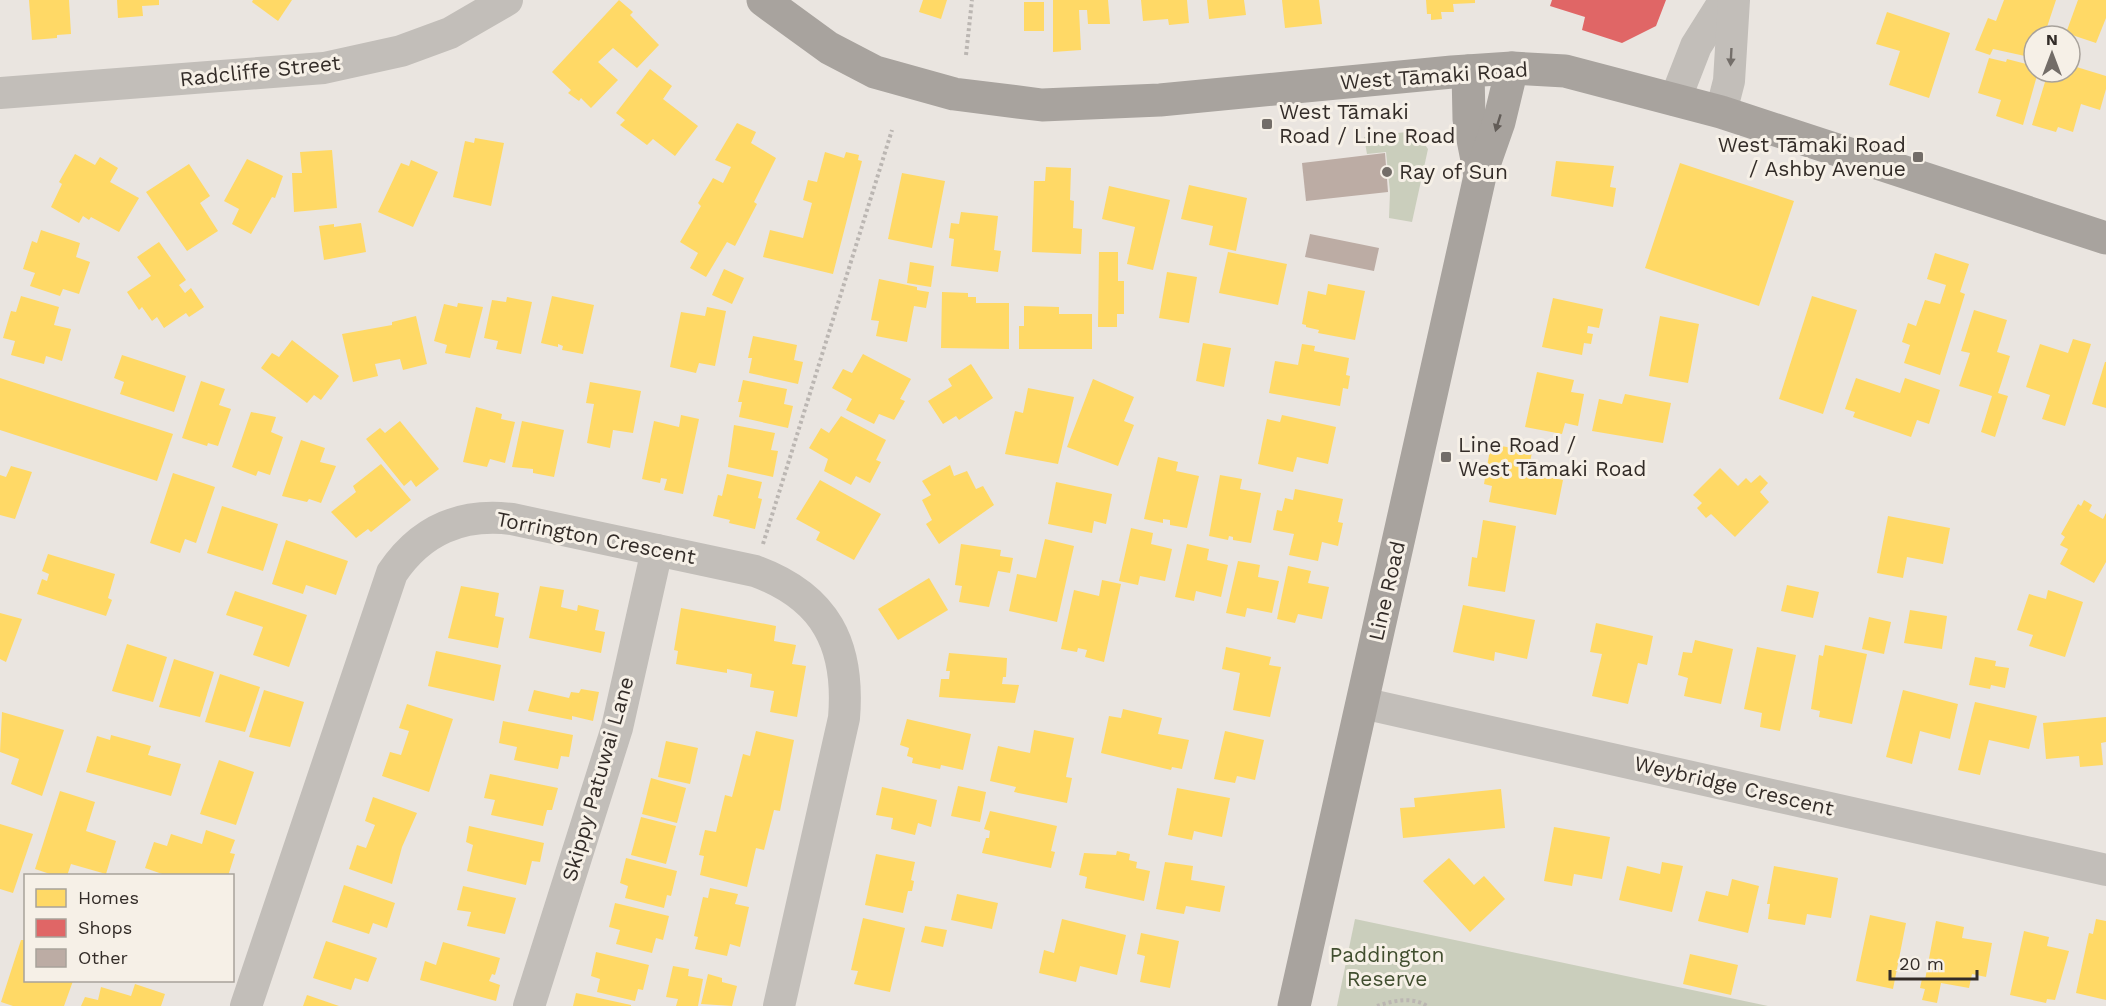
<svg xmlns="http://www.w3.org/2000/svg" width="2106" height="1006" font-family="'Work Sans',sans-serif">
<rect width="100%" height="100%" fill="#eae5e0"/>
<g fill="#cacebc">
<polygon points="1415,131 1428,149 1412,222 1389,218 1390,192 1386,152 1367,154 1364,137"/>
<polygon points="1355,919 1768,1006 1337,1006"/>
</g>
<g fill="#ffd966">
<polygon points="29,0 69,0 71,34 57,35 57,38 32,40"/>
<polygon points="117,0 159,0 159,5 142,6 143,16 118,18"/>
<polygon points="253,0 292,0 278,21 252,2"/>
<polygon points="619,0 633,12 630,15 659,45 637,68 613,48 598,62 618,80 591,108 581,98 579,101 568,93 571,90 552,72"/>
<polygon points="923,0 947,0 941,19 919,12"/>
<polygon points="1053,0 1108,0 1110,24 1088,24 1087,10 1079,10 1081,50 1053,52"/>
<polygon points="1141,0 1187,0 1189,23 1169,25 1168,19 1143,21"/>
<polygon points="1207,0 1244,0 1246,15 1209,19"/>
<polygon points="1282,0 1319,0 1322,24 1285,28"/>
<polygon points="1426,0 1475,0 1475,3 1453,4 1454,12 1441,12 1442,19 1431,20 1431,14 1427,14"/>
<polygon points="2004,0 2056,0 2044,36 2034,36 2034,58 1993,49 1990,55 1975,50 1988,18 1996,21"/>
<polygon points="2078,0 2106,0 2106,18 2096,43 2066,33"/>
<rect x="1024" y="2" width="20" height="29"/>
<polygon points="1887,12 1950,33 1929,98 1889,85 1900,51 1876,44"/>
<polygon points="1989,58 2006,62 2007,59 2034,66 2034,72 2038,72 2023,125 1996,116 2001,100 1978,93"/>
<polygon points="2070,65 2106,76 2106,89 2100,110 2081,104 2073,132 2058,127 2056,132 2032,125 2048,72 2070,72"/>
<polygon points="650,69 672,86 663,99 698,126 675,156 653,139 647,145 620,125 625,120 616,113"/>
<polygon points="737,123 756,132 751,143 776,158 754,202 757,204 735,246 727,242 706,277 690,268 698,253 680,242 701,206 698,203 713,178 723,183 731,167 715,160"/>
<polygon points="475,138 504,143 491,206 453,197 465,141 474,143"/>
<polygon points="332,150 337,208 294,212 292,173 302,173 300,152"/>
<polygon points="825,152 844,158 846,152 859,155 858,160 862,161 833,274 763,257 770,230 803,238 812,203 803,200 808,180 817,182"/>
<polygon points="75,154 95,165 100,157 118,168 110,182 139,198 119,232 91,217 89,220 83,216 79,223 51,207 62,184 59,182"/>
<polygon points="247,159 283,176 275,198 272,197 251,234 232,224 239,209 224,201"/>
<polygon points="411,160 438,172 413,227 378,212 401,163 409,166"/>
<polygon points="1556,161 1614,166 1610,187 1616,188 1613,207 1551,196"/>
<polygon points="1680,163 1794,201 1759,306 1645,268"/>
<polygon points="189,164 210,196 200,203 218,231 187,251 146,192"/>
<polygon points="1046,167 1071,168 1070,200 1074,201 1073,228 1082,229 1081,254 1032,252 1034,181 1045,181"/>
<polygon points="902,173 945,181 932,248 888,239"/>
<polygon points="1189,185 1247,198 1236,251 1209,245 1213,226 1181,219"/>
<polygon points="1109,186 1170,200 1153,270 1127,264 1135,227 1102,219"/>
<polygon points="961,212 998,216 994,250 1001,251 998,272 951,266 954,239 949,238 951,223 959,224"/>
<polygon points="361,223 366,252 324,260 319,226 334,224 334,227"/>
<polygon points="41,230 80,243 76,257 90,262 79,294 63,289 60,296 30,286 35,273 23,269 32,241 37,243"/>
<polygon points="159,242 186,280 179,285 185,293 191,288 204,307 189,317 186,313 164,328 157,317 152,321 142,307 139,310 127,292 151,276 137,257"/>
<polygon points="1099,252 1118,252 1118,281 1124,281 1124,314 1117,314 1117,327 1098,327"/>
<polygon points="1228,252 1287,264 1278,305 1219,293"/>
<polygon points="1935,253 1969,264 1960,292 1965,294 1940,375 1904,363 1910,345 1902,342 1908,323 1916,326 1925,300 1940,304 1946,285 1927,279"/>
<polygon points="910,262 934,266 931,287 907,283"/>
<polygon points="724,269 744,278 732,304 712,295"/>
<polygon points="1167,272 1197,277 1189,323 1159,318"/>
<polygon points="879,279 917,287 917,290 929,292 926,308 914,306 907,342 876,336 879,321 871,320"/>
<polygon points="1328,284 1365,291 1355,340 1318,333 1319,330 1306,327 1306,325 1302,324 1308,291 1326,295"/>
<polygon points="942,292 968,293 968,297 976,297 976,303 1009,303 1009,349 941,348"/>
<polygon points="21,296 59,307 54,325 71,329 62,361 46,356 44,364 11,355 15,341 3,338 11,311 16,312"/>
<polygon points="552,296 594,305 583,354 562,350 563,346 558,344 558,347 541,343"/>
<polygon points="1812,296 1857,310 1823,414 1779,399"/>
<polygon points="507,297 532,302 521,354 496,349 498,341 484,338 492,300 506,302"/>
<polygon points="1553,298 1603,309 1599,328 1588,326 1587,333 1593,334 1591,344 1584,343 1582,355 1542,347"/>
<polygon points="458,303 483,307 470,358 445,353 447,345 434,341 444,304 457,307"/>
<polygon points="1024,306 1059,307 1059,314 1092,314 1092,349 1019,349 1019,326 1024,326"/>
<polygon points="707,307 726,311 715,366 699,363 696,373 670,367 681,312 705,316"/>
<polygon points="1974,310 2007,320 1997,352 2010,356 1998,393 2008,396 1995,437 1981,432 1992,396 1959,386 1970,353 1961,351"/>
<polygon points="416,316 427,364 403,370 400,359 375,364 378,376 353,382 342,334 392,325 392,322"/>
<polygon points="1660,316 1699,324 1688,383 1649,376"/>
<polygon points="753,336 797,345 794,360 803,362 798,384 749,373 752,358 748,358"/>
<polygon points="2073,339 2091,344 2065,426 2042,419 2050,395 2026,387 2040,344 2068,353"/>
<polygon points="292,340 339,376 321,400 314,395 307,403 261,368 272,353 279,357"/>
<polygon points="1203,343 1231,348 1224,387 1196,381"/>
<polygon points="1302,344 1315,346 1314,351 1349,358 1346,375 1350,376 1348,389 1343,388 1340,406 1269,393 1275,361 1298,365"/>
<polygon points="863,354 911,379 900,399 905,401 894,420 879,414 874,424 846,410 852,399 832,388 843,369 852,373"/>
<polygon points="122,355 186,376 174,412 120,394 124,382 114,378"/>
<polygon points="2105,362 2106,362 2106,408 2092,404"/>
<polygon points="971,364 993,398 959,420 956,416 943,424 928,401 952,386 948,379"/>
<polygon points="1537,372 1574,380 1571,392 1584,394 1578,426 1565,423 1562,434 1525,427"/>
<polygon points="0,378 173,434 157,481 0,430"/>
<polygon points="1856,378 1900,393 1905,378 1940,390 1929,424 1917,420 1911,437 1853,417 1855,412 1845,409"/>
<polygon points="1093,379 1134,397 1124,421 1134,425 1118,466 1067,447"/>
<polygon points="743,380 787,389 784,404 793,406 788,428 739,417 742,402 738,402"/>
<polygon points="201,381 225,389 219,405 231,409 218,446 208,443 207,446 182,438"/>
<polygon points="590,382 641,391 633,433 613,430 610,448 587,443 594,404 586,403"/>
<polygon points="1028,388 1074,397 1058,464 1005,454 1015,411 1023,413"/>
<polygon points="1625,394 1671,403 1663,443 1592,431 1599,399 1622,404"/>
<polygon points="476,407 502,414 501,419 515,422 505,463 490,459 487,467 463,462"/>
<polygon points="251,412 276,417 271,432 283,437 270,475 258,471 256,476 232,467"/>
<polygon points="681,415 699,419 683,494 664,490 667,479 661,478 660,483 642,479 654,421 679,427"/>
<polygon points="1282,415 1336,427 1328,464 1297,457 1293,472 1258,464 1267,419 1280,422"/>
<polygon points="841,416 886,440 876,460 881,462 870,483 856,476 851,485 824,471 828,459 809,448 821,428 829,433"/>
<polygon points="400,421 439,469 416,487 411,480 404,486 366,439 380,428 385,433"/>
<polygon points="522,421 564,430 554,477 533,473 533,469 512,467"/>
<polygon points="734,425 775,433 771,450 778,451 773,477 728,467"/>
<polygon points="301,440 325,448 320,462 336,466 321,503 309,499 307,502 282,496"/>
<polygon points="1491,444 1532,452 1528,473 1563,480 1556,515 1489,502 1492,486 1484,484"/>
<polygon points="1158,457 1178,462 1176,471 1199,476 1187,528 1170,525 1170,520 1163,519 1163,523 1144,519"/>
<polygon points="381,464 411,500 371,532 368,529 356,538 331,512 356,492 353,486"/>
<polygon points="950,465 954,476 967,471 976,489 983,486 994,505 939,544 926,524 932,520 922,500 931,495 922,481"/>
<polygon points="11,466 32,472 15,519 0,515 0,475 6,477"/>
<polygon points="1720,468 1738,486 1746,478 1751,483 1760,475 1768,483 1760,492 1769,502 1735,537 1711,514 1706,518 1697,508 1702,503 1693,495"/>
<polygon points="173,473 215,487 196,543 185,539 180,553 150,543"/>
<polygon points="727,474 762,482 758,498 762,499 755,529 729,523 730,520 713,516 718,495 722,496"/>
<polygon points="1220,475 1242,479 1240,489 1261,493 1251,543 1233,540 1233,537 1229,536 1228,540 1209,536"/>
<polygon points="820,480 881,514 854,560 816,540 820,532 796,519"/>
<polygon points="1056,482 1112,494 1106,524 1094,521 1092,533 1048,524"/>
<polygon points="1295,489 1343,499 1338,522 1343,523 1338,546 1322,542 1318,561 1289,555 1294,534 1273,530 1277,510 1282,511 1285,498 1293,500"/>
<polygon points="2084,500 2092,505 2089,511 2103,519 2106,513 2106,562 2094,583 2060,564 2068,549 2060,545 2065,537 2061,534 2078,504 2081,506"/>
<polygon points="222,506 278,524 263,571 207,553"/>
<polygon points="1888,516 1950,528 1943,564 1907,557 1903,578 1877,573"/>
<polygon points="1483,520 1516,526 1505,592 1468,586 1472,557 1477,558"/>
<polygon points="1131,528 1153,533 1151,544 1172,549 1165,581 1140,576 1138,585 1119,581"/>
<polygon points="1045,539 1074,546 1057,622 1009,611 1017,574 1036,578"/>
<polygon points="286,540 348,561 336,595 306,585 303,594 272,584"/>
<polygon points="961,544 1001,550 1000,556 1013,558 1010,573 998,571 989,607 959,602 962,586 955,585"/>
<polygon points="1187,544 1209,549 1207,560 1228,565 1221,597 1196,591 1194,601 1175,597"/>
<polygon points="48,554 115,574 108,598 112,600 106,616 37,594 42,579 47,581 49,574 42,571"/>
<polygon points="1238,561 1260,565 1258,577 1279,581 1272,613 1247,608 1245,617 1226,613"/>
<polygon points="1288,566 1311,571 1308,583 1329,587 1322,619 1298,614 1295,623 1277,619"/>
<polygon points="929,578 948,610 898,640 878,609"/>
<polygon points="1102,580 1121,584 1104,662 1085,657 1087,650 1078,648 1077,652 1061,649 1074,590 1099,596"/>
<polygon points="1787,585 1819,592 1813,618 1781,611"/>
<polygon points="461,586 499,593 495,616 504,618 498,648 448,638"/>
<polygon points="540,586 564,590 561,607 577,611 578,605 599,610 595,630 605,632 601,653 529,638"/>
<polygon points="2048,590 2083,602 2065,657 2029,646 2033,635 2017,630 2029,594 2046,599"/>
<polygon points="235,591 307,615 289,667 253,655 263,627 226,615"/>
<polygon points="1463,605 1535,620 1527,659 1495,652 1494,661 1453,652"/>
<polygon points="681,608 776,626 774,641 796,645 792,664 806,666 797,717 770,712 774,691 750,687 752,674 727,669 727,673 676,664 678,651 674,650"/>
<polygon points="1910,610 1947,616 1942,649 1904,643"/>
<polygon points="0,613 22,619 6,662 0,659"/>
<polygon points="1869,617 1891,622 1884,654 1862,649"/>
<polygon points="1596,623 1653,636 1647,665 1638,663 1628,704 1592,696 1602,654 1590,652"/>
<polygon points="1695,640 1733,649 1721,704 1684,696 1688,678 1678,675 1683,652 1692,653"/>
<polygon points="127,644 167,657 153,702 112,691"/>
<polygon points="1825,645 1867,654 1852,724 1819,717 1820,711 1811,709 1819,655 1823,656"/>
<polygon points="1226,647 1271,657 1269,665 1281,667 1270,717 1233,710 1240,673 1222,669"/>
<polygon points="1757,647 1796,655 1780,731 1760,727 1762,713 1744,709"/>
<polygon points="436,651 501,665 494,701 428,686"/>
<polygon points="949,653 1007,658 1006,677 1003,677 1002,684 1019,685 1015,703 939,697 941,679 949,679 950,671 946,671"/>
<polygon points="1975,657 1996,661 1995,666 2009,668 2005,688 1991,685 1990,689 1969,685"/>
<polygon points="174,659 214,672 200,717 159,707"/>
<polygon points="220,674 260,687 245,732 205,722"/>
<polygon points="581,689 599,692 593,721 572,716 572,720 528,711 534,690 569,698 571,692 579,693"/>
<polygon points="264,690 304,702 290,747 249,737"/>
<polygon points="1903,690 1958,704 1950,739 1920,731 1912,764 1886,757"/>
<polygon points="1975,702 2037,716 2029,749 1989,740 1980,775 1958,770"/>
<polygon points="407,704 453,719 429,792 382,776 390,752 401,755 409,731 399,728"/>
<polygon points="1123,709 1162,718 1158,734 1189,740 1182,769 1172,767 1171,770 1101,753 1109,716 1121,718"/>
<polygon points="2,712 64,730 42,796 11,784 19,759 0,752"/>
<polygon points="2106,717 2106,742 2101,743 2103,765 2080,767 2079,756 2046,759 2043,723"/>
<polygon points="907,719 971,734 963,770 941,765 940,769 912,763 913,758 907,756 909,748 900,745"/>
<polygon points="503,721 573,735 569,757 561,756 558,769 514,760 517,747 499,743"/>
<polygon points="1034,730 1074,738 1066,777 1072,778 1067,803 1014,792 1016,787 990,781 998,746 1030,753"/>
<polygon points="756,731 794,740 780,811 774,810 764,850 756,848 747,887 700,875 704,856 699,855 705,830 716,832 725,795 732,797 743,754 750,756"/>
<polygon points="1225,731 1264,740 1255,780 1237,776 1235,783 1214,779"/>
<polygon points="111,735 151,746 148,755 181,764 171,796 86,772 97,736 110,740"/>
<polygon points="666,741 698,748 690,784 658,777"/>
<polygon points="219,760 254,772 236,825 200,814"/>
<polygon points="490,774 558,788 552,810 547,810 543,826 491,815 495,800 484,798"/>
<polygon points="651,778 686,788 677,823 642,814"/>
<polygon points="958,786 986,792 980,822 951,816"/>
<polygon points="882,787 937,800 931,827 918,823 915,835 891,829 893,818 876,815"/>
<polygon points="1177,788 1230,798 1222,837 1194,831 1192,840 1168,835"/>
<polygon points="1501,789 1505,828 1403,838 1400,808 1415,807 1414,798"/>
<polygon points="60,791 95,802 86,831 116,841 106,874 71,864 67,876 56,876 35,869"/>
<polygon points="373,797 417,813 402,847 392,884 349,869 357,845 366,848 375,825 365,821"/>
<polygon points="990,811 1057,826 1051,851 1055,852 1051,868 982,853 986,838 989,838 990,831 984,829"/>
<polygon points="641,817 676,826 666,864 631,855"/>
<polygon points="0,824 33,834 13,893 0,889"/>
<polygon points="469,826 544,843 540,862 532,861 526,885 467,871 473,845 466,842"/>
<polygon points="1554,827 1610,837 1602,879 1574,874 1572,886 1544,881"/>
<polygon points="206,830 235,840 230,853 235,854 228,876 168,876 145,868 154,842 167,846 171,834 202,844"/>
<polygon points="1117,851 1130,854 1129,860 1137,862 1136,868 1150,871 1144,901 1085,888 1087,877 1079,875 1084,853 1116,855"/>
<polygon points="876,854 915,862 911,880 914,881 912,891 908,891 903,913 865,905"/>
<polygon points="626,858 677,871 671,896 667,895 664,908 625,898 628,886 620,883"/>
<polygon points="1449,858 1474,885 1484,876 1505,899 1470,932 1423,881"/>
<polygon points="1165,862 1193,866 1191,880 1225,886 1220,912 1186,906 1184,914 1156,909"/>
<polygon points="1662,862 1683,866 1672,912 1619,900 1627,866 1660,874"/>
<polygon points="1774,866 1838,878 1831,918 1807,914 1805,925 1768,919 1770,904 1767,904"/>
<polygon points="1732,879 1759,886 1748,933 1698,921 1706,891 1728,896"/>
<polygon points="344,885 395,903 387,928 373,923 369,934 332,922"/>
<polygon points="463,886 516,898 505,934 467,926 471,912 457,910"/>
<polygon points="710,888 738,894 735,904 749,907 740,947 730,944 727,956 695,949 698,937 694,936 703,897 708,898"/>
<polygon points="957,894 998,903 992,929 951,920"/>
<polygon points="615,903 669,916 663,940 656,938 652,953 616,944 620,930 609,927"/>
<polygon points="1870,915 1906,923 1893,989 1856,981"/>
<polygon points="863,918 905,928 890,992 854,984 858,971 851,970"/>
<polygon points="1062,919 1126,935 1117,975 1080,966 1076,982 1039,973 1044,950 1054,953"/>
<polygon points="2096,919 2106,921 2106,1000 2076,993 2089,933 2093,934"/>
<polygon points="1936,921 1964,927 1962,938 1992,943 1986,977 1972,974 1969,988 1941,983 1937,1003 1922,1000 1925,989 1920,988 1922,979 1925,980"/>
<polygon points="925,926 947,930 943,947 921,942"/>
<polygon points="2024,931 2049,937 2047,946 2069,951 2055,1000 2047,999 2046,1003 2010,995"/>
<polygon points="1141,933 1179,941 1170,988 1140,982 1145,956 1137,954"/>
<polygon points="21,940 26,940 26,981 73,981 64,1006 13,1006 1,1002"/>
<polygon points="326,941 377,958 368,982 355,978 351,990 313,978"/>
<polygon points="443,942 500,958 495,975 492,974 489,981 500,985 496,1001 420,980 425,961 436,965"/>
<polygon points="596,952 649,965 643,990 638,989 635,1001 597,992 600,979 591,976"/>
<polygon points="1690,954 1738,965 1731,995 1683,984"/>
<polygon points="673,966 689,969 688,976 703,979 698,1006 676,1006 678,999 666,997"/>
<polygon points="708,974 722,978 722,982 737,986 732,1006 701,1004"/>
<polygon points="135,984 165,994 161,1006 81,1006 85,997 98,1000 101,987 131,996"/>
<polygon points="576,993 631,1005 631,1006 573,1006"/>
<polygon points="307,995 339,1006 303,1006"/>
</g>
<polygon fill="#e06666" points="1552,0 1666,0 1656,26 1622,43 1582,30 1585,17 1550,6"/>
<g fill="#bcaca4">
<polygon points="1385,153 1388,192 1306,201 1302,163"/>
<polygon points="1310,234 1379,248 1374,271 1305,257"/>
</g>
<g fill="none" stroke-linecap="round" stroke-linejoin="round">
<g stroke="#bbb6b2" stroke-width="4" stroke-dasharray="3 3" stroke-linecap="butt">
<polyline points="966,55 972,0"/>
<polyline points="763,544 892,130"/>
<path d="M1377 1006C1393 1001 1411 996 1427 1006"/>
</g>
<g stroke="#c2beb9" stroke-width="32">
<polyline points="0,93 324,68 401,51 450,33 507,0"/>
<polyline points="1675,100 1696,46 1725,0"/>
<polyline points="1721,112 1729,81 1734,0"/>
<polyline points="1362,703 2106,870"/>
<path d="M246 1006 392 573C421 530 461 513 512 519L755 571C826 597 850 645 844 718L779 1006"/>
<polyline points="529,1006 617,728 657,550"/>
</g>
<g stroke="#a8a39e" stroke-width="33">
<polyline points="763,0 829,48 875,72 954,94 1042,105 1160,100 1452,72 1512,68 1565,71 1721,112 2106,238"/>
<polyline points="1468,71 1469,119 1480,175"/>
<polyline points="1294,1006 1480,176 1499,122 1512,68"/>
</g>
</g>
<defs><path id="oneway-solid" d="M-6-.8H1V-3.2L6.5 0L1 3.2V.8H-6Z" transform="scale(1.5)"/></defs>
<use fill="#736e69" href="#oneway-solid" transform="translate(1731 57) rotate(93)"/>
<use fill="#625c57" href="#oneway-solid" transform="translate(1498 123) rotate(107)"/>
<g fill="#736d68" stroke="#f6f0e7" stroke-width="2">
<rect x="1261" y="118" width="12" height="12" rx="3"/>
<rect x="1912" y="151" width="12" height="12" rx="3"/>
<circle cx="1387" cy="172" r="6"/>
<rect x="1440" y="451" width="12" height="12" rx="3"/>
</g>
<g text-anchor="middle" stroke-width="6" stroke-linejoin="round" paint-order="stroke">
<g font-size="21" fill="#332c28" stroke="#f6f0e7">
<text transform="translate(260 71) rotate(-6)" y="7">Radcliffe Street</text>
<text transform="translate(1434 76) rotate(-4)" y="7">West Tāmaki Road</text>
<text transform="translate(596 538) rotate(11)" y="7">Torrington Crescent</text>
<text transform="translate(1387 591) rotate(-77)" y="7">Line Road</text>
<text transform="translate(598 779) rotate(-74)" y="7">Skippy Patuwai Lane</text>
<text transform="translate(1734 786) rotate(13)" y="7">Weybridge Crescent</text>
</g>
<g font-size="21" fill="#332c28" stroke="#f6f0e7" text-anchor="start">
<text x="1279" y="119">West Tāmaki<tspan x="1279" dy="24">Road / Line Road</tspan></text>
<text x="1906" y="152" text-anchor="end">West Tāmaki Road<tspan x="1906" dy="24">/ Ashby Avenue</tspan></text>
<text x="1399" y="179">Ray of Sun</text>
<text x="1458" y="452">Line Road /<tspan x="1458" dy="24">West Tāmaki Road</tspan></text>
</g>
<g font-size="21" fill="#414e2f" stroke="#f6f0e7">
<text x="1387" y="962">Paddington<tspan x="1387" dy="24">Reserve</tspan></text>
</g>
</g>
<rect x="24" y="874" width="210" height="108" fill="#f6f0e7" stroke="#a8a29b" stroke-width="1.5"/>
<rect x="36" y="889" width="30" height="18" fill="#ffd966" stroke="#a8a29b" stroke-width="1.5"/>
<text x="78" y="904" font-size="18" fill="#332c28">Homes</text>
<rect x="36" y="919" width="30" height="18" fill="#e06666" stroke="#a8a29b" stroke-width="1.5"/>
<text x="78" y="934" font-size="18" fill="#332c28">Shops</text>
<rect x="36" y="949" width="30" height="18" fill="#bcaca4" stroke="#a8a29b" stroke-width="1.5"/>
<text x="78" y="964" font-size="18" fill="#332c28">Other</text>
<g transform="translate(2052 54)"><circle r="28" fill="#f6f0e7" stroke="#a8a29b" stroke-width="1.5"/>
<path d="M0-4.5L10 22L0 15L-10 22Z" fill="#736d68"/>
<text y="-9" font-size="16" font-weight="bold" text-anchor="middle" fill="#332c28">N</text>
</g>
<path d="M1890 970v9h87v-9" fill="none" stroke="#332c28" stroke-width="3"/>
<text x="1899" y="970" font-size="18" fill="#332c28" stroke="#f6f0e7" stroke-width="4.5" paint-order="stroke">20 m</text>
</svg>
